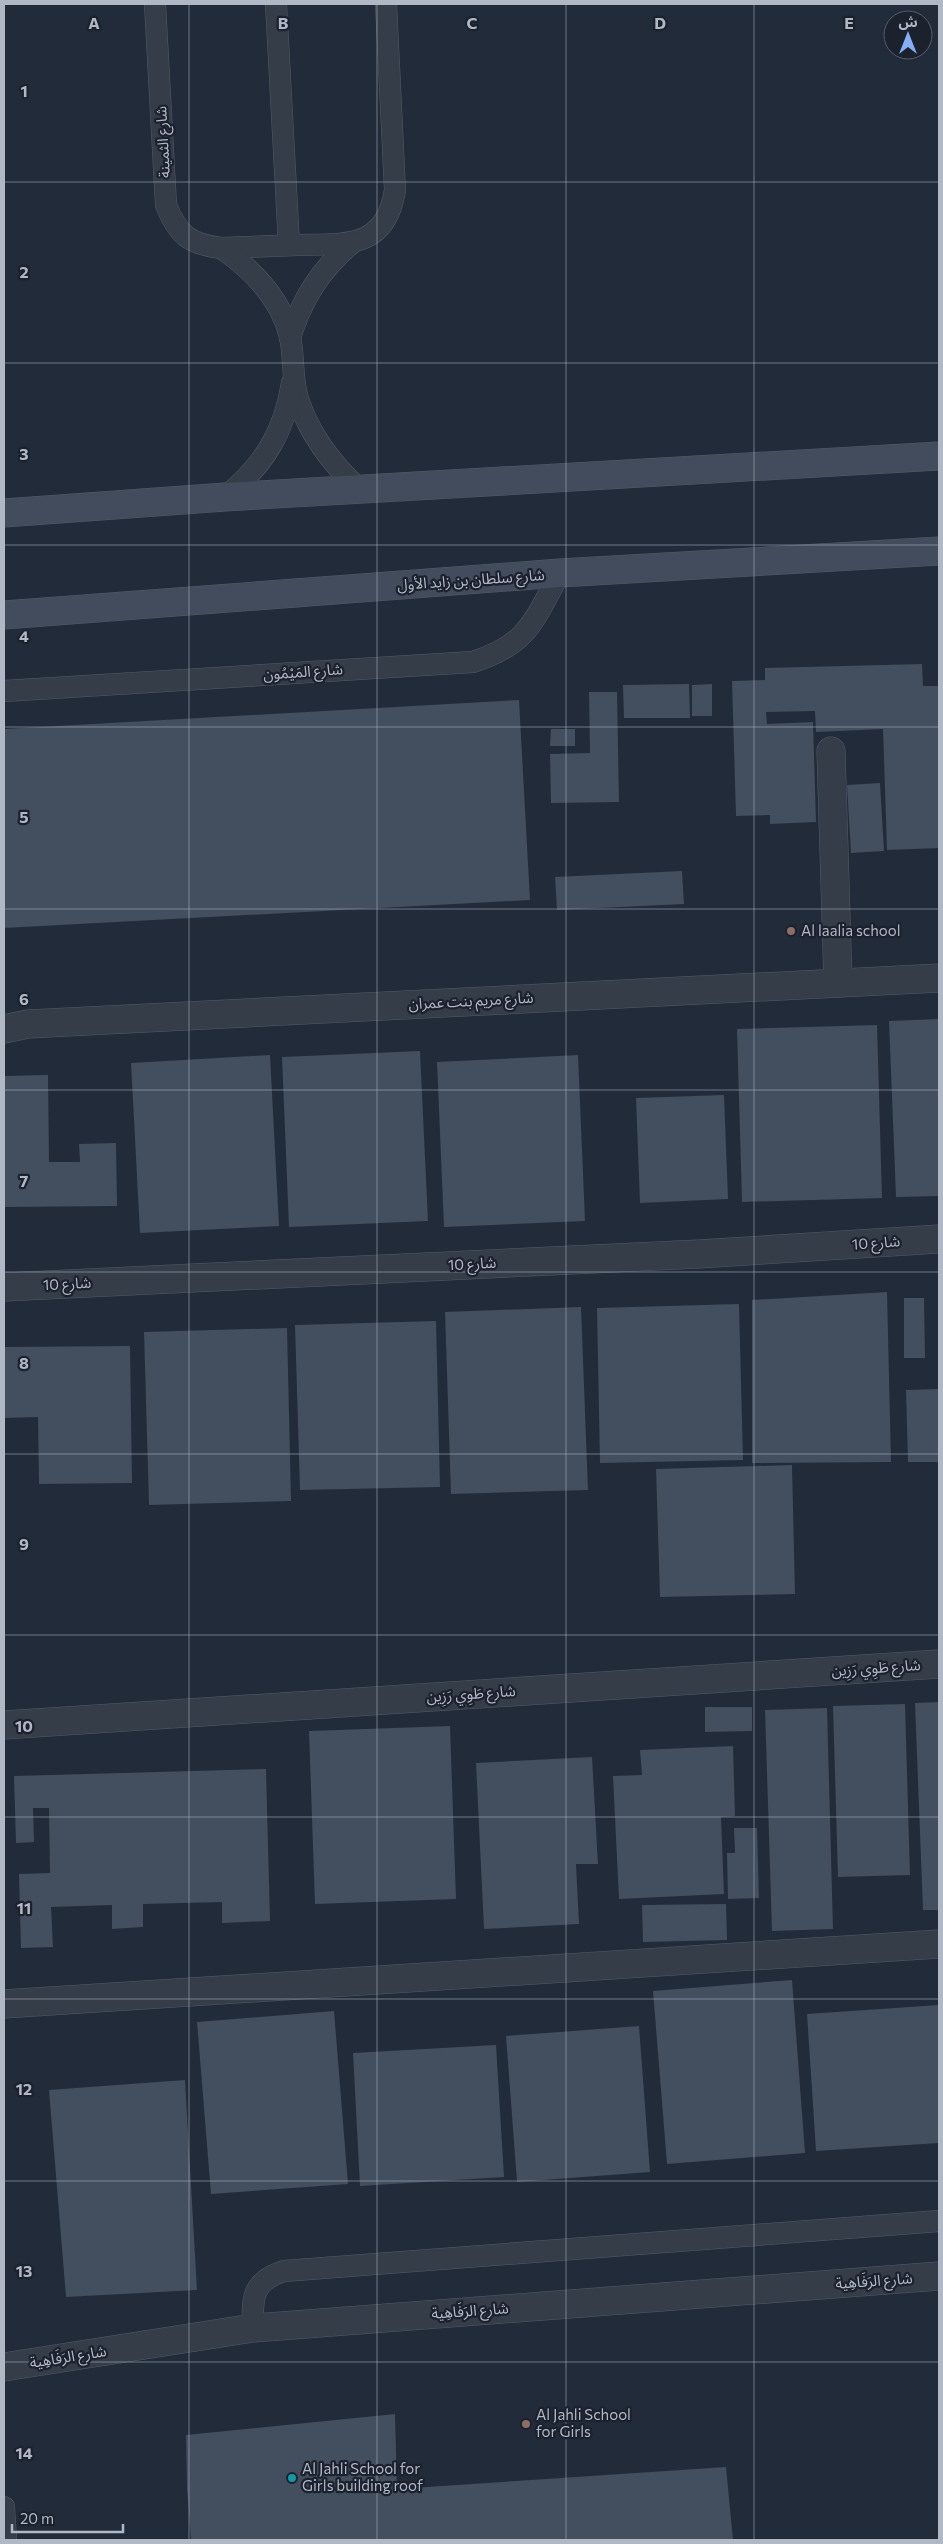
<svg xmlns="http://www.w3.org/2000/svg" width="943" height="2544" font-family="Commissioner,'Noto Sans Arabic',sans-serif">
<rect width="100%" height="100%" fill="#222b39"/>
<g fill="#434e5e">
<polygon points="922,664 923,686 939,686 939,848 887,850 883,729 816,732 815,711 766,712 767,724 813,722 816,822 770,824 770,815 736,816 732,681 765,680 765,668"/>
<polygon points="689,684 690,718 624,718 623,685"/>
<polygon points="712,684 712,716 692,716 692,685"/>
<polygon points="589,692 617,692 619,802 551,803 550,754 590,753"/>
<polygon points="519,700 530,900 4,928 4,729"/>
<polygon points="551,729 575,729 575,746 550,746"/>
<polygon points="880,783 884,851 851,853 847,785"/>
<polygon points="682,871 684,904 557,910 555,877"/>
<polygon points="939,1019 939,1196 896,1197 889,1021"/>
<polygon points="877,1025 882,1198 742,1202 737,1029"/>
<polygon points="420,1051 428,1221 289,1227 282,1057"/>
<polygon points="270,1055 279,1226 140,1233 131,1063"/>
<polygon points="578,1055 585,1221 444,1227 437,1062"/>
<polygon points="48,1075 49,1162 80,1162 79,1144 116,1143 117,1206 4,1207 4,1076"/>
<polygon points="724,1095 728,1199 640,1203 636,1098"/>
<polygon points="887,1292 891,1462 752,1463 752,1300"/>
<polygon points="904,1298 924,1298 925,1358 904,1358"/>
<polygon points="739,1304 743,1460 600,1463 597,1308"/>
<polygon points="581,1307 588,1490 451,1494 445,1312"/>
<polygon points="436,1321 440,1487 300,1490 295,1325"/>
<polygon points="287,1328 291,1501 149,1505 144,1332"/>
<polygon points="130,1346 132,1483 39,1484 38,1417 4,1418 4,1347"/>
<polygon points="939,1389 939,1462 908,1462 906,1390"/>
<polygon points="792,1465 795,1594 660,1597 656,1469"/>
<polygon points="939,1702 939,1910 923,1910 915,1703"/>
<polygon points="905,1704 910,1875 838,1877 833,1706"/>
<polygon points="705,1707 752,1707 752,1731 705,1732"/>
<polygon points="827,1708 833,1929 772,1931 765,1710"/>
<polygon points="450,1726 456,1899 315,1904 309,1731"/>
<polygon points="733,1746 735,1816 721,1817 724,1894 619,1899 613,1776 642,1775 640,1750"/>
<polygon points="592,1757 598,1864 576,1864 579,1924 484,1929 476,1763"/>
<polygon points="266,1769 270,1921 222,1923 222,1902 143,1904 143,1927 112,1929 112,1905 51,1907 53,1947 21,1948 19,1874 50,1873 49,1808 33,1808 34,1842 16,1843 14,1776"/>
<polygon points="734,1828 757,1828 759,1898 728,1899 727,1853 735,1853"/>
<polygon points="726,1904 727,1940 643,1942 642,1905"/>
<polygon points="792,1980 805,2153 667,2164 653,1991"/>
<polygon points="939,2005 939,2143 816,2151 807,2014"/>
<polygon points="334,2011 348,2184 211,2194 197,2022"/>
<polygon points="639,2026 650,2172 517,2182 506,2036"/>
<polygon points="496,2045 504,2177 360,2186 353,2053"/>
<polygon points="185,2080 197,2290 66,2297 49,2090"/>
<polygon points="395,2414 397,2489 726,2467 733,2540 191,2540 187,2488 186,2435"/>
</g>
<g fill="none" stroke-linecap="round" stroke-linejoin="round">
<defs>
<g id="lane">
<path d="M155 4 166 205C178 235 189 244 221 248 247 247 272 246 298 245 346 244 386 249 395 190L386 4"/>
<polyline points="276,4 289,245"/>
<path d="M221 248C253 270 281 298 290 337 295 359 291 380 299 402 311 437 332 464 359 489"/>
<path d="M290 338C302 299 320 270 352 243"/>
<path d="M225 497C264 465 284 433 292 383"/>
<path d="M4 691 473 662C529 644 533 621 560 573"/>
<path d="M253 2328C252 2298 252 2281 284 2271L939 2221"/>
<polyline points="4,2507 6,2540"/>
</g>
<g id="street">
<polyline points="831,751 838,983"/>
<polyline points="4,1029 28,1024 939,978"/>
<polyline points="4,1287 699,1254 939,1239"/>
<polyline points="4,1725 939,1664"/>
<polyline points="4,2004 939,1944"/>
<polyline points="4,2367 253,2328 939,2276"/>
</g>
<g id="secondary">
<polyline points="4,513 225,497 939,456"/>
<polyline points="4,615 560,573 939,551"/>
</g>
</defs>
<use href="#lane" stroke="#535b67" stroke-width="22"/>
<use href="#street" stroke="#535b67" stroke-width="29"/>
<use href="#secondary" stroke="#535b67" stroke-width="29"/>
<use href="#lane" stroke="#353d49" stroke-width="21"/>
<use href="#street" stroke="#353d49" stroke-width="28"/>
<use href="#secondary" stroke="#434c5c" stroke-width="28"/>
</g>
<path fill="none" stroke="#b0b8c6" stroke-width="1" stroke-opacity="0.55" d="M189 4V2540M377 4V2540M566 4V2540M754 4V2540M4 182H939M4 363H939M4 545H939M4 727H939M4 909H939M4 1090H939M4 1272H939M4 1454H939M4 1635H939M4 1817H939M4 1999H939M4 2181H939M4 2362H939"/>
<g fill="#8d6e63" stroke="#1b222e" stroke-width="2">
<circle cx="791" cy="931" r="5"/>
<circle cx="526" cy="2424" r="5"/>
</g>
<circle fill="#0f9aa8" stroke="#1b222e" stroke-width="2" cx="292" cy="2478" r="5"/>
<g text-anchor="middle" stroke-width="4.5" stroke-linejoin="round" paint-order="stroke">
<g font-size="15" fill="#b0b8c6" stroke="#1b222e">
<text transform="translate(163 142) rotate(-93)" y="5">شارع الثمينة</text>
<text transform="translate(471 580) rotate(-4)" y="5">شارع سلطان بن زايد الأول</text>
<text transform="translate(303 672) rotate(-4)" y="5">شارع المَيْمُون</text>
<text transform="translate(471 1001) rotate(-3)" y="5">شارع مريم بنت عمران</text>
<text transform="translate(876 1243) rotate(-4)" y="5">شارع 10</text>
<text transform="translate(472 1264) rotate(-3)" y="5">شارع 10</text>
<text transform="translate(67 1284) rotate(-3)" y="5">شارع 10</text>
<text transform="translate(876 1668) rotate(-4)" y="5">شارع طَوِي رَزِين</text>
<text transform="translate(471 1694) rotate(-4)" y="5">شارع طَوِي رَزِين</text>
<text transform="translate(874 2281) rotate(-4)" y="5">شارع الرَفَاهِية</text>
<text transform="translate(470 2311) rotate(-4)" y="5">شارع الرَفَاهِية</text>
<text transform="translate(68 2357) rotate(-9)" y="5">شارع الرَفَاهِية</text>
</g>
<g font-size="15" fill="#b0b8c6" stroke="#1b222e" text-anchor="start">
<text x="801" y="936">Al laalia school</text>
<text x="536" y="2420">Al Jahli School<tspan x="536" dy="17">for Girls</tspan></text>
<text x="302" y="2474">Al Jahli School for<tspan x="302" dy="17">Girls building roof</tspan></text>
</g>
</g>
<g font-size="16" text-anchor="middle" font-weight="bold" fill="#b0b8c6" stroke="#1b222e" stroke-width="4.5" stroke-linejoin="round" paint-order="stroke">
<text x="94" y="29">A</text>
<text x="283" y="29">B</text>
<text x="472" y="29">C</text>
<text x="660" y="29">D</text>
<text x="849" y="29">E</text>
<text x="24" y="97">1</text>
<text x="24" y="278">2</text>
<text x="24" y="460">3</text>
<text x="24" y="642">4</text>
<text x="24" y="823">5</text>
<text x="24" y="1005">6</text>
<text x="24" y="1187">7</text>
<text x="24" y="1369">8</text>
<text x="24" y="1550">9</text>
<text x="24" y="1732">10</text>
<text x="24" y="1914">11</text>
<text x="24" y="2095">12</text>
<text x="24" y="2277">13</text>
<text x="24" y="2459">14</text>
</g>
<rect width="943" height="2544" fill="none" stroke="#b0b8c6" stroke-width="10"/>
<g transform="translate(908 35)"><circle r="24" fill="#1b222e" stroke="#575e6b"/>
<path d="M0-4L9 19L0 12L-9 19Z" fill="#86aef5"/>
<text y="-8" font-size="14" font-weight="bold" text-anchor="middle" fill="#b0b8c6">ش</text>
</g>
<path d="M12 2524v8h111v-8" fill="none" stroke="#b0b8c6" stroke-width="2.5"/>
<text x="20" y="2524" font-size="15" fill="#b0b8c6" stroke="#1b222e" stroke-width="4" paint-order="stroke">20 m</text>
</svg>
